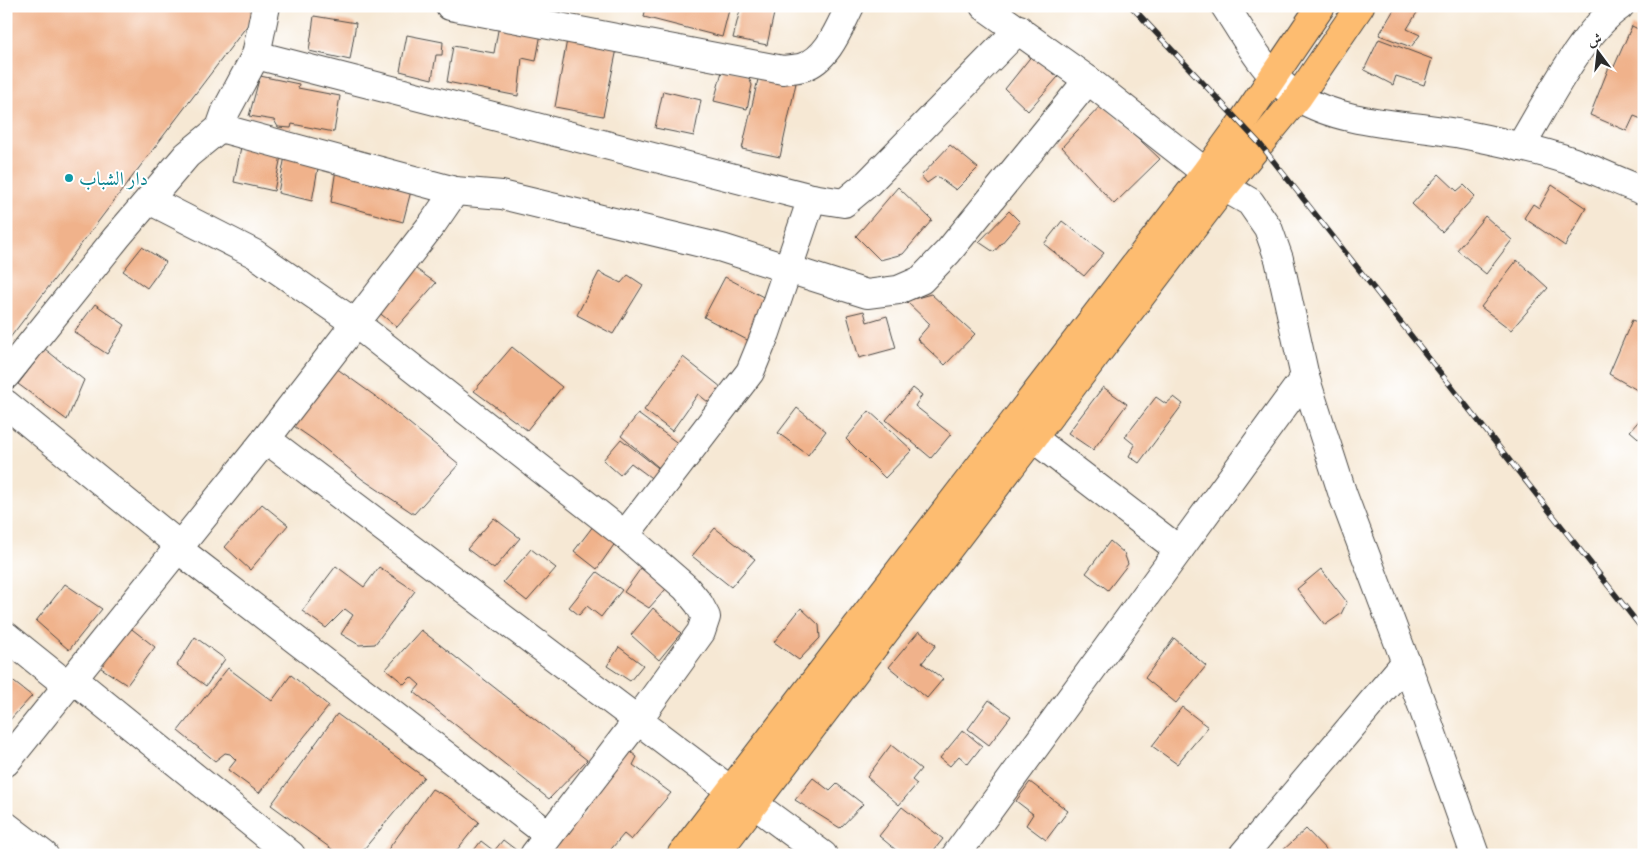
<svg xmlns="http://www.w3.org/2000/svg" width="1650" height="861" font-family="'IM FELL Double Pica',Amiri,serif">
<rect width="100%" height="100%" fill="#fff"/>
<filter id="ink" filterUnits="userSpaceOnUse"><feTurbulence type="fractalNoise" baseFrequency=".02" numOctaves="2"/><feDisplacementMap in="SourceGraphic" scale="10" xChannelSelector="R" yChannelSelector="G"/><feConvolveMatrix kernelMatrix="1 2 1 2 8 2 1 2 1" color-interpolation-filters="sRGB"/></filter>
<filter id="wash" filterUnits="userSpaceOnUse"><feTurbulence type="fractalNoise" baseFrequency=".0096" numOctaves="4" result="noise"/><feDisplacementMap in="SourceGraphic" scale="20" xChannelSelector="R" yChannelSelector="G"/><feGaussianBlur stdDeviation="1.12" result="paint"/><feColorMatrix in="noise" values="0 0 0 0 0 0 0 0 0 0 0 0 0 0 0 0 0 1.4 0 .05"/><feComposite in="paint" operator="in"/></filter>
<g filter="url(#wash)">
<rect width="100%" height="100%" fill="#f6e8d4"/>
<g id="blocks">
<g fill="#f0b28b">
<polygon points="6,6 248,6 256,14 6,343"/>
<polygon points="646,6 730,6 722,37 644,17"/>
<polygon points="741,6 775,9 767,45 733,38"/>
<polygon points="1396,6 1421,6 1407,29 1420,35 1411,47 1379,35"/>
<polygon points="314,16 356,23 350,60 309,51"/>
<polygon points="500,19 542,28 536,61 522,58 518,96 447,82 453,46 494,53"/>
<polygon points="1632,26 1644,32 1644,120 1634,116 1627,131 1590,115 1609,67 1613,69"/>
<polygon points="568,34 618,44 603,116 555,107"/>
<polygon points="407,35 443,42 442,55 436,55 432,79 400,71"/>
<polygon points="1379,39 1432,59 1424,85 1396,76 1393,85 1364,70"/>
<polygon points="1033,54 1058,77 1028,111 1005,89"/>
<polygon points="723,68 747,74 752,85 747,109 714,101"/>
<polygon points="759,75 796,83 780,157 742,149"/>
<polygon points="260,76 299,84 298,88 340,96 334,132 292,124 291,128 278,127 274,120 249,116"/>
<polygon points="663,91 701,100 694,136 655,128"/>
<polygon points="1102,104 1160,159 1114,204 1062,147"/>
<polygon points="950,145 978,168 956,190 937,176 927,183 921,176"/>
<polygon points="241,147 281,156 274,191 234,182"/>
<polygon points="285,156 319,163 312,201 278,193"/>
<polygon points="336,169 412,187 403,222 331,202"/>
<polygon points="1439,174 1457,191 1464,185 1475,196 1442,232 1412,204"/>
<polygon points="1552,185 1586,208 1565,246 1524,218 1533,204 1539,208"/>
<polygon points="898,187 932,220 903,254 880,260 856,236"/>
<polygon points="1009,211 1020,222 994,252 979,242"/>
<polygon points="1485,216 1512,240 1486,274 1457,250"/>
<polygon points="1062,221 1104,253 1084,276 1044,244"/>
<polygon points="142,247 166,262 147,288 123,271"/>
<polygon points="1517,260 1548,288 1511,330 1481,307"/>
<polygon points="409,264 436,283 397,327 372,307"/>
<polygon points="599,272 621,283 628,275 643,285 613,334 577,315"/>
<polygon points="725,277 769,300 749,341 704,317"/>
<polygon points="931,294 975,334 945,365 917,339 930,324 906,301"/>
<polygon points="95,304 125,325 107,354 74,332"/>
<polygon points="864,311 867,322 887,316 896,348 859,358 847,315"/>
<polygon points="1632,320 1644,325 1644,394 1609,374"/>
<polygon points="512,347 562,387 527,430 474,391"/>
<polygon points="45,349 84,380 67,420 18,384"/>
<polygon points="683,357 726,391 713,406 698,394 672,431 644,410"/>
<polygon points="329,363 382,401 459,464 414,514 362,479 314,440 285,420"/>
<polygon points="1103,387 1127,404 1093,450 1068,433"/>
<polygon points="913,388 922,395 915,406 951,434 931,458 886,420"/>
<polygon points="1156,397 1166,404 1174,397 1183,404 1139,463 1129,456 1135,445 1125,437"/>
<polygon points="797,408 826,431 808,455 778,433"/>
<polygon points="869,411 912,450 885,478 846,439"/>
<polygon points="638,414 683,447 663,471 621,436"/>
<polygon points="1644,415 1644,443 1630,431"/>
<polygon points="621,439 662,471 654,480 631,463 620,475 603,460"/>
<polygon points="262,504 288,525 250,570 225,547"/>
<polygon points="494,518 520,538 494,569 467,549"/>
<polygon points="597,521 618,539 597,569 574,551"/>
<polygon points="715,528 755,559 731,587 692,556"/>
<polygon points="1110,541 1124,553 1128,564 1108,590 1086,573"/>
<polygon points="531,549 556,568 527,601 503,582"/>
<polygon points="646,561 673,581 649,608 624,592"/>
<polygon points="336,566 364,587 379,567 415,591 375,644 359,645 341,634 353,615 345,609 326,628 302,611"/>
<polygon points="1321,569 1347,602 1341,614 1325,625 1297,589"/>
<polygon points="597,572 622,590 601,617 587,606 579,615 569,607"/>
<polygon points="65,584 102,609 69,650 36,621"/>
<polygon points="653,608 681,633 659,660 631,635"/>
<polygon points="801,608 819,625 820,638 799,660 774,642"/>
<polygon points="124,623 155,647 127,685 92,662"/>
<polygon points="421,630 587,760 549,799 414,692 420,685 411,677 404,684 386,669"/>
<polygon points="919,631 936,645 922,663 943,679 927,698 889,667"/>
<polygon points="195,637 225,659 206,686 177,665"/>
<polygon points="1174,638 1206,666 1176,703 1145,678"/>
<polygon points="619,647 643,665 630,681 607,666"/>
<polygon points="228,668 272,701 291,675 329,706 259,793 228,770 236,760 230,754 225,753 215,761 178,731"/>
<polygon points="6,676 32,696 8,722 6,720"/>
<polygon points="989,700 1011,716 989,745 968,729"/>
<polygon points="1182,707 1208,727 1177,764 1152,746"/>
<polygon points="337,714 424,777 359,855 340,855 271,805"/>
<polygon points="963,730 982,746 968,764 959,756 950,766 940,758"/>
<polygon points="891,745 921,769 912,780 917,784 899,805 867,777"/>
<polygon points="626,748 637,757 633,765 671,793 631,840 624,834 606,855 551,855 575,816 581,817 589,808 585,804"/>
<polygon points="813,778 830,791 837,784 863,804 840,828 795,800"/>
<polygon points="1030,782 1068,811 1046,840 1026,825 1033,814 1016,801"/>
<polygon points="432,789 451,799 479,822 453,855 384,855"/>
<polygon points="902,807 943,839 930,855 902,855 879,836"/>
<polygon points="1306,829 1331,855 1282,855 1280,853"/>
<polygon points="503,840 520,853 518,855 472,853 481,841 494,851"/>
</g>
</g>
</g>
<g filter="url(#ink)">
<use href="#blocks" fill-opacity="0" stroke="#494744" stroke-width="1"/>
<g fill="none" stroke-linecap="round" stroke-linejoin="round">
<defs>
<g id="minor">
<path d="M450 6 783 70C789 69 797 69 803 67 828 59 839 28 850 6"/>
<polyline points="984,6 1088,80 1224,187 1250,202 1268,228 1279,259 1305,377 1343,495 1423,708 1475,855"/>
<path d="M1225 6C1246 38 1265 76 1298 97 1344 126 1414 124 1467 135 1502 142 1540 150 1574 162 1597 171 1620 182 1644 191"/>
<polyline points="256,55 812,198 844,203 868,183 1019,29"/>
<polyline points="220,128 455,191 502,195 722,248 867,294 898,290 921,280 948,252 1088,80"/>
<path d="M1520 147C1545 106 1582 31 1620 6"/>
<polyline points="149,200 255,254 355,323 625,535 686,588 699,604 706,617 701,632 637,721 534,855"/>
<polyline points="6,375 117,237 187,155 220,128 226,111 256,55 266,6"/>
<polyline points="6,404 180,546"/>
<polyline points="266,439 730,790"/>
<polyline points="625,535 750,372 766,333 812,198"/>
<polyline points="178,549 549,835"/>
<polyline points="1179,550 1305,377"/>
<polyline points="6,636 67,685"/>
<polyline points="72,678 291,855"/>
<polyline points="6,762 266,439 433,223 455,191"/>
<polyline points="754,804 823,855"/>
<polyline points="6,826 44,855"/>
<polyline points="956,855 1179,550 1033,438"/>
<polyline points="1243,855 1406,662"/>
</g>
<g id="major">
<polyline points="681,855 1206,172 1241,124 1321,6"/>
<polyline points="715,855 1224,187 1298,97 1360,6"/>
</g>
</defs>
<use href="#minor" stroke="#494744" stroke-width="30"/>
<use href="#major" stroke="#494744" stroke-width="30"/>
<use href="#minor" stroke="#fff" stroke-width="28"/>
<use href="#major" stroke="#fdbc70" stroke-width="28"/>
<defs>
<polyline id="rail" points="1131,6 1260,144 1644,631"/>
</defs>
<use href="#rail" stroke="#2b2b2b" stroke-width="5.5"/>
<use href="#rail" stroke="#fff" stroke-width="4" stroke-dasharray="11" stroke-linecap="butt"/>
</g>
</g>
<circle fill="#0f9aa8" stroke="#fff" stroke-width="2" cx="69" cy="178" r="5"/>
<g text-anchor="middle" stroke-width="4" stroke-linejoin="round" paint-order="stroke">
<g font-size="19" fill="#0d838f" stroke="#fff" text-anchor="start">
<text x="79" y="185">دار الشباب</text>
</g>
</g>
<rect width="1650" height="861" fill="none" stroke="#fff" stroke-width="25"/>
<g transform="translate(1598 52) rotate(345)" stroke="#ffffff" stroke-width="4" paint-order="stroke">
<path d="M0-4L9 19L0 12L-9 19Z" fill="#2b2b2b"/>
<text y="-8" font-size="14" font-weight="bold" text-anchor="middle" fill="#2b2b2b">ش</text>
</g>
</svg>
